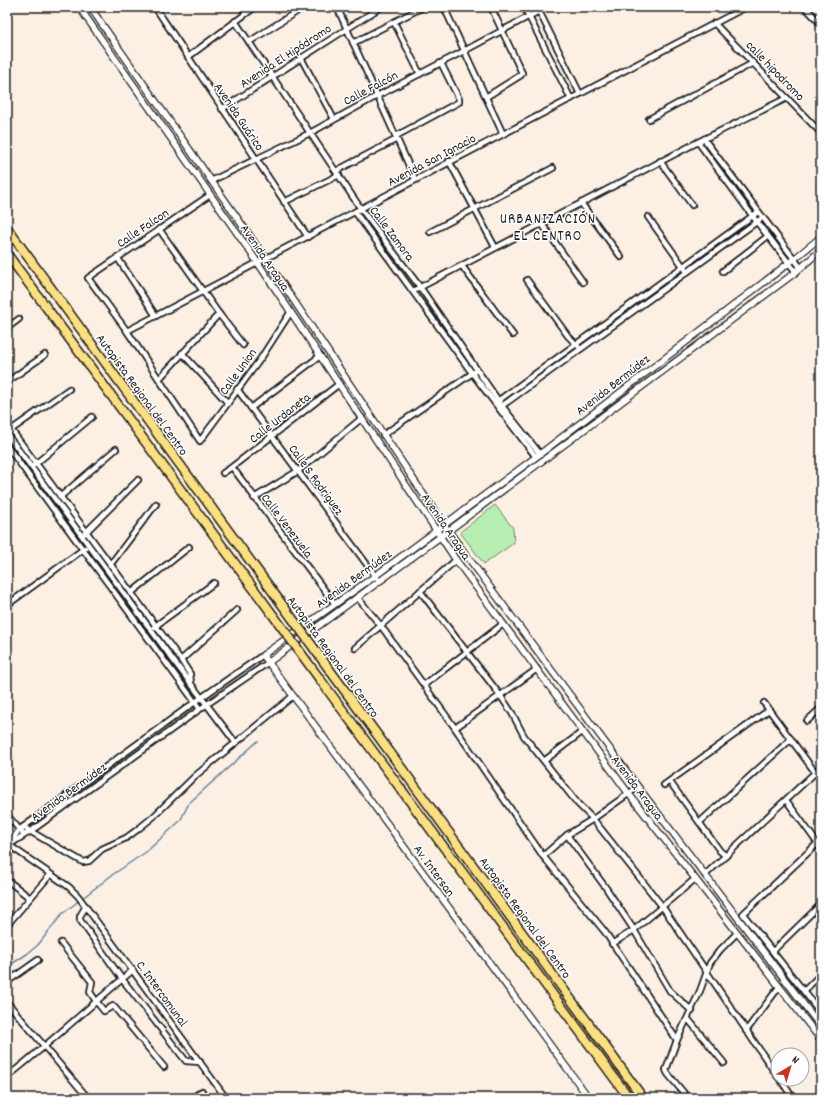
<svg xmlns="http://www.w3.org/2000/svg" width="828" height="1105" font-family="Dekko,sans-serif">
<rect width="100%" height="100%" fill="#fbf0e3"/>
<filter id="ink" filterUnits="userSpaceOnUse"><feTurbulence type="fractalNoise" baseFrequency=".025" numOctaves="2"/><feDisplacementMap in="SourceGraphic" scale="8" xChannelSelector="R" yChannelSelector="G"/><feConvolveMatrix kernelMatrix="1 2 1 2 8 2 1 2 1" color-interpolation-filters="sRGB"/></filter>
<g filter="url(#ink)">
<polygon fill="#b7eeb1" stroke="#6a8566" points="495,505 513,528 514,543 484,564 460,532"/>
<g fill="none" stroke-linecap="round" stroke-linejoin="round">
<polyline stroke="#65839c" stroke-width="1.5" points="7,967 27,954 38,945 62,914 112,875 146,852 180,821 189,803 258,741"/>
<defs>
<g id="minor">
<polyline points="155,7 308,237"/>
<polyline points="241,7 246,13"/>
<polyline points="337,7 415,179"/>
<polyline points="444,7 503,134"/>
<polyline points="524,7 571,99"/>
<polyline points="537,7 580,94"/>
<polyline points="805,7 821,24"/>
<polyline points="235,21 361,209 420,287 502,406 540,454"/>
<polyline points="394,22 420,74"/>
<polyline points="714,23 821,133"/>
<polyline points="249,42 304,7"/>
<polyline points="353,43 423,7"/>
<polyline points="188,57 255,7"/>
<polyline points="301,58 334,119"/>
<polyline points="486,97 521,75 522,73 491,7"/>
<polyline points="222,109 381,7"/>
<polyline points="649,119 753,63"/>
<polyline points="396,136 459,102 459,99 441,63"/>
<polyline points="704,139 801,268"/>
<polyline points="698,142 757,222 796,272"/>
<polyline points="449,161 495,247"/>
<polyline points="660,161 692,205"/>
<polyline points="336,171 397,139"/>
<polyline points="211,181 310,133 377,96 464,51 539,11"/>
<polyline points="210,195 88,278 127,331 200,441 261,358 290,313"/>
<polyline points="284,202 339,175"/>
<polyline points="581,203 621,257"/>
<polyline points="355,212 472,373 536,457"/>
<polyline points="648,217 685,269"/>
<polyline points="542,224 583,282"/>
<polyline points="159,229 219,314 243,345"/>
<polyline points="430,232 553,168"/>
<polyline points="117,257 156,316"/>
<polyline points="462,266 513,335"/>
<polyline points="723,271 768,236"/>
<polyline points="527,280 568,336 578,346"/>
<polyline points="413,291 698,142 787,98"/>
<polyline points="7,328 19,319"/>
<polyline points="127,331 746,7"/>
<polyline points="182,353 228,403"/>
<polyline points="159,379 219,314"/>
<polyline points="7,382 45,355"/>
<polyline points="237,389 377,578"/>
<polyline points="495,403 758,212"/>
<polyline points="251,408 320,356"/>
<polyline points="499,408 762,218"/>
<polyline points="7,424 181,660 190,674 191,683"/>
<polyline points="11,430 69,389"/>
<polyline points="7,434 176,664 235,742"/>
<polyline points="383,435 474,372"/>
<polyline points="7,446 200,709"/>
<polyline points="34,465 92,417"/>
<polyline points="232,467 339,384"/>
<polyline points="223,473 232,467 335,604"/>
<polyline points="60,497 116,449"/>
<polyline points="254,498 298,471 362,418"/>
<polyline points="84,534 138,480"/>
<polyline points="110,565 156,504"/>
<polyline points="420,591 500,695 512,713 524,736 578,804 593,819 662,906 778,1077"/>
<polyline points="131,593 189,547"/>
<polyline points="357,597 381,626 455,728 543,856 605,932 677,1040"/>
<polyline points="7,605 85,548"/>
<polyline points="154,627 214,583"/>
<polyline points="355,648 456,560"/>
<polyline points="181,660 237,610"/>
<polyline points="424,685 503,624"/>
<polyline points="764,703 815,772"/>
<polyline points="807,721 821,708"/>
<polyline points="455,728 537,669"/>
<polyline points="544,761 582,732"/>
<polyline points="670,782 720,851 726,856"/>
<polyline points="664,785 769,710"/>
<polyline points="786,800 821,848"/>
<polyline points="7,815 24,835"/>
<polyline points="700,822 791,739"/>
<polyline points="23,827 83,862 89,861 102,849 126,838 137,830 153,817 195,776 293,696"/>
<polyline points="567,835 606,888 634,930 670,991 692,1011"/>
<polyline points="10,843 19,830 195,702 263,655"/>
<polyline points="818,843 743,914 821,1013"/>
<polyline points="9,845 69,887 78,896 226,1098"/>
<polyline points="7,846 31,831 200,709 269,662"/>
<polyline points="543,856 567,835 593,819 638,787"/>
<polyline points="705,875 821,767"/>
<polyline points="7,880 30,898"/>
<polyline points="86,906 80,916 80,920 122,979 186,1061 200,1062"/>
<polyline points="7,925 50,875"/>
<polyline points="61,943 92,982 90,992 96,1001 104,1011 113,1006 115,1008 164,1067"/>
<polyline points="612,944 634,930 695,879"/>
<polyline points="773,951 821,904"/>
<polyline points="7,982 38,960"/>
<polyline points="804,991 821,974"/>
<polyline points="7,1002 88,1098"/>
<polyline points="688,1019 724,1063"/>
<polyline points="746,1031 779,987"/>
<path d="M7 1077C50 1043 90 1006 133 970"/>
<polyline points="780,1079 793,1098"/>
<polyline points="192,1098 202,1091"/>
<polyline points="688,1098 668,1074 666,1070 677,1040 700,991 710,963 720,950 737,933"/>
</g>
<g id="tertiary">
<polyline points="79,7 258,263 456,560 629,794 821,1040"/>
<polyline points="90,7 266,259 444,525 638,787 821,1027"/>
<polyline points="269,662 440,537 796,272 821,250"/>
<polyline points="589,1098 263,655 375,576 444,525 540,454 794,259 821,237"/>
</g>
<g id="motorway">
<polyline points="7,228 292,618"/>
<polyline points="7,254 281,626"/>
<polyline points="329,669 643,1098"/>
<polyline points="319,678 629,1098"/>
</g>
</defs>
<use href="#minor" stroke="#1c1c1c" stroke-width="8"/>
<use href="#tertiary" stroke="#1c1c1c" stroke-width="8"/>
<use href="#motorway" stroke="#1c1c1c" stroke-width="11"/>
<use href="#minor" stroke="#fff" stroke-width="4.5"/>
<use href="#tertiary" stroke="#fff" stroke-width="5.5"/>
<use href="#motorway" stroke="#fce080" stroke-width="8"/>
<defs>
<g id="motorway-bridge">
<polyline points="292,618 329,669"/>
<polyline points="281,626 319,678"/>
</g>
</defs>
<use href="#motorway-bridge" stroke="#1c1c1c" stroke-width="11" stroke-linecap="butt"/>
<use href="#motorway-bridge" stroke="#fce080" stroke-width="8"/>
</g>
</g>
<g text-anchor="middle" stroke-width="3" stroke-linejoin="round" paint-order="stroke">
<g font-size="13" fill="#1c1c1c" stroke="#fff">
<text transform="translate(285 55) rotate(-33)" y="5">Avenida El Hipódromo</text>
<text transform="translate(776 70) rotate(46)" y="5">calle hipodromo</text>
<text transform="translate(370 87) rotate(-28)" y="5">Calle Falcón</text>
<text transform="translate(240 116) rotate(56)" y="5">Avenida Guárico</text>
<text transform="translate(431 159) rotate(-28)" y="5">Avenida San Ignacio</text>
<text transform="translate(142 227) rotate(-34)" y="5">Calle Falcon</text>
<text transform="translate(393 233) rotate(53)" y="5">Calle Zamora</text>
<text transform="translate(266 257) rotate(56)" y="5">Avenida Aragua</text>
<text transform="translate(237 371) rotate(-54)" y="5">Calle Union</text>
<text transform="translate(612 384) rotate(-38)" y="5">Avenida Bermúdez</text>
<text transform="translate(143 394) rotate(54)" y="5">Autopista Regional del Centro</text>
<text transform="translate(279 417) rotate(-38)" y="5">Calle Urdaneta</text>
<text transform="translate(317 479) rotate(54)" y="5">Calle S Rodriguez</text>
<text transform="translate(288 525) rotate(53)" y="5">Calle Venezuela</text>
<text transform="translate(447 526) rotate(56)" y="5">Avenida Aragua</text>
<text transform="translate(353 578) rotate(-36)" y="5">Avenida Bermúdez</text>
<text transform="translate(334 656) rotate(54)" y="5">Autopista Regional del Centro</text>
<text transform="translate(638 787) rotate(53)" y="5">Avenida Aragua</text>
<text transform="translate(68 791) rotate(-36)" y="5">Avenida Bermúdez</text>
<text transform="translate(435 870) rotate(54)" y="5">Av. Intersan</text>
<text transform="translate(526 917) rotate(54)" y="5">Autopista Regional del Centro</text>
<text transform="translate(163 993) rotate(54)" y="5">C. Intercomunal</text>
</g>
<g font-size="15" letter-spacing="1" fill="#1c1c1c" stroke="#fff">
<text x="548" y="223">URBANIZACIÓN<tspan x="548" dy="17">EL CENTRO</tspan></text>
</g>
</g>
<rect width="828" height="1105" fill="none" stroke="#fff" stroke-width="24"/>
<rect x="12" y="12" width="804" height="1081" fill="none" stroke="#1c1c1c" stroke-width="1.5" filter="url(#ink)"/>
<g transform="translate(790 1067) rotate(38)"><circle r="19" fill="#ffffff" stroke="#a4a4a4"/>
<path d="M0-3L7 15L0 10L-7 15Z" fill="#c8321e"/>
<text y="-6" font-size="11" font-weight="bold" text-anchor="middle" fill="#1c1c1c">N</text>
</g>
</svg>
